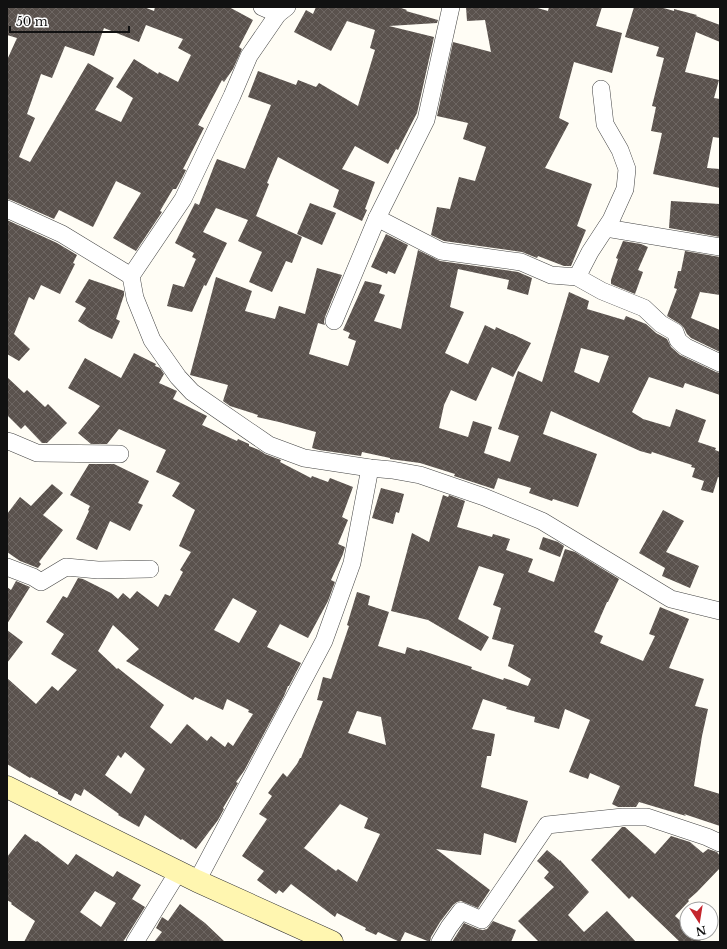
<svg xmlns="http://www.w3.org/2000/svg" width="727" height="949" font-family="'Libre Baskerville',serif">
<defs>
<pattern id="building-cross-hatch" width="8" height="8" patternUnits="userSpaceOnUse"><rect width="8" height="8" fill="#5a524d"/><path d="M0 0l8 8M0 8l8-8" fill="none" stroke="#6d6662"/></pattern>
</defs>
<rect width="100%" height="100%" fill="#fffdf5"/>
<g fill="url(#building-cross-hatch)" fill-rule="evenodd">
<path d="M7 7H144L154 11 155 7H229L253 20 239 47 242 49 233 69 224 82 222 80 198 125 204 128 183 169 186 170 181 180 176 189H173L160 211 162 212 136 251 113 238 141 193 116 181 93 227 59 210 54 219 11 200 7 199V60L17 38 7 35ZM146 25 183 39 178 48 191 55 178 82 159 72 158 74 134 59 116 87 133 98 121 122 95 110 114 78 88 63 30 162 19 157 35 118 27 114 41 74 52 78 65 46 94 56 104 28 139 42Z"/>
<polygon points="316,7 398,7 407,10 406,11 438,20 437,23 389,26 434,37 417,113 403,140 398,150 396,149 388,164 355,146 342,169 375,182 365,209 367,210 362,221 333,207 339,190 278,157 267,183 269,184 256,216 302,237 292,263 286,261 272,292 249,282 262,252 238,241 248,220 216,208 203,232 227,243 206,286 204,285 192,312 167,306 173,284 184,287 196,259 192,257 194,253 175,243 195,203 199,205 214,166 217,159 245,169 271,105 248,97 258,71 296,85 298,80 316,87 319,83 358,106 375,50 370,48 375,30 347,21 331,51 294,32 306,10 313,14"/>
<polygon points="466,7 534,7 548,11 549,7 602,7 596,26 622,33 612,73 574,62 559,118 569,123 545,168 592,184 577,226 586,230 571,266 564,266 538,256 537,258 522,252 444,241 431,235 437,207 450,209 459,177 475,181 486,147 463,139 468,123 437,116 453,42 491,52 485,20 467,21"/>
<polygon points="634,7 660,7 674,11 674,9 697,15 696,16 720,25 720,42 696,32 685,72 719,80 714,98 720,99 720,138 713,137 707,168 720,169 720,188 653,174 662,133 651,131 656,107 652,106 664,58 656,56 659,47 625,37"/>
<polygon points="671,201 720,204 720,237 669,228"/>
<polygon points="310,203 336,213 322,245 297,234"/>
<polygon points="7,220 57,243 77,255 73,263 75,264 60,294 41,285 34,300 29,297 14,334 30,349 19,361 7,354"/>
<polygon points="386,234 408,245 395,274 388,271 387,274 371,267"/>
<polygon points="623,241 641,244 648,247 638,270 643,272 635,294 611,284 611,280 618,259 616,258"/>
<path d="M418 250 440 261 518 272 532 278 528 295 507 289 509 280 458 269 450 307 464 312 445 353 468 364 485 325 495 330 496 327 511 334H512L531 343 513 377 492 367 476 401 451 390 444 405 439 428 468 437 473 421 492 427 484 453 510 462 519 436 498 429 518 371 542 382 569 292 589 301 587 309 624 320 626 316 646 324 656 333 667 339 671 347 680 355 716 372 720 373V395L685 383 683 388 649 377 632 412 643 419 670 427 676 409 706 420 698 442 716 448 715 450 720 452V478L718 477 713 493 701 490 704 481 692 477 695 468 691 467 692 465 652 452 651 454 640 451 551 411 543 434 597 454 578 507 553 499 552 501 529 493 531 488 498 478 494 489 454 476 455 474 420 463 390 459V458L362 452 361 456 319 450 312 448 316 432 279 422 257 417 258 415 230 406 223 401 228 385 190 375 216 277 252 291 245 311 275 319 279 306 305 314 317 268 342 275 325 317 324 322 325 325 318 323 309 354 348 366 356 341 348 338 350 333 343 330 365 281 382 285 379 293 385 295 374 321 401 329ZM581 348 609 356 599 383 574 372Z"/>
<polygon points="685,251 720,257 720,295 700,292 691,318 720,330 720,352 691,338 687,334 684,328 680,324 667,316 677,289 674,288 678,271 681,271"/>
<polygon points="89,279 124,291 124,295 116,319 120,321 112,339 89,328 78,321 86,308 75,302"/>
<path d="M134 353 156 364 155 366 160 368 164 374 159 383 177 391 173 399 207 416 202 425 237 441 238 439 249 444V446L259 450 265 454 281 460 280 462 311 478 312 476 328 482 330 478 353 487 342 517 348 520 338 544 345 547 343 554 331 580 335 582 328 601 308 638 280 624 267 647 301 663 289 686H288L284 696 244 771 236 782 238 783 223 808 224 809 218 820 196 849 182 839 181 840 145 815 139 827 118 815 119 814 84 789 81 796 75 793 71 801 58 794V792L31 777 30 778 7 764V678L36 704 52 686 58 691 77 670 51 654 64 634 46 622 63 596 67 598 78 578 83 579 111 593 118 599 123 593 130 599 137 591 158 607 165 594 170 596 183 572 180 570 191 552 179 546 195 510 172 496 180 483 156 472 166 450 119 429 107 444H91L78 433 100 406 68 388 85 358 121 378ZM233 598 257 611 239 643 214 630ZM113 625 139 649 126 661 193 700 195 697 223 710 227 699 249 710 248 712 253 714 233 746 228 742 225 747 211 736 207 741 187 724 171 744 150 727 164 705 118 668 117 669 98 651ZM125 752 145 769 131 794 105 775 118 755 121 758Z"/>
<polygon points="7,377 24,393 27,390 45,407 48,404 67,423 47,443 42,443 25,425 21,429 7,415"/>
<polygon points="89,464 114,464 149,481 138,503 143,505 130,531 110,521 97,550 76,539 89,511 88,510 90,506 70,495"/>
<polygon points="52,484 63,493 43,515 63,530 39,562 41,564 38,568 20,561 7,552 7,514 20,497 31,506"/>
<polygon points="381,488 404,494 399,513 396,512 393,524 372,518"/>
<path d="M443 495 448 497 449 495 465 501 457 527 492 537 493 534 510 539 506 550 533 559 528 572 554 582 565 549 575 552 619 579 608 602H607L594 632 603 636 600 643 643 661 655 636 649 634 660 607 689 619 669 668 704 679 695 706 708 709 702 736 694 786 720 794V826L684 814 686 816 639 802 636 807H618L612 804 620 786 590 773 588 779 569 772 590 720 565 709 559 729 534 722 535 717 506 709 507 707 483 699 472 729 495 734 491 756H487L481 787 528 801 516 843 484 833 481 855 436 849 490 890 478 908 461 901 457 902 453 905 440 922 431 937 430 942 405 932 400 942 378 932 376 935 365 930 366 928 337 913 335 917 291 884 283 893 279 890 276 894 257 880 264 871 242 856 267 819 259 814 272 796 268 793 283 773 287 777 297 764 300 758H301L323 701 317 700 323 677 331 679 349 626 347 625 357 592 370 596 368 605 389 612 378 646 405 654 407 647 419 651 420 650 472 667 471 669 497 678 503 680 504 678 528 686 531 679 508 666 514 645 492 639 501 608 493 605 504 574 479 566 458 619 489 637 481 651 428 620 391 611 412 533 429 542ZM357 711 381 717 386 745 348 733ZM340 804 368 818 364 828 380 834 357 882 338 869 336 871 304 848Z"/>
<polygon points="663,510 684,521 666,552 699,566 690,588 662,576 665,568 639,553"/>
<polygon points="543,537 558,542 564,546 560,557 539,549"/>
<polygon points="16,581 30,587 7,624 7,587 11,590"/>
<polygon points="7,630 23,642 7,663"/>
<polygon points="622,827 625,827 655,854 671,836 690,842 703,853 708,849 717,852 720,856 720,868 697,892 688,900 689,901 675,916 687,927 687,933 693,933 702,942 680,942 632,896 629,899 591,860"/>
<path d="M25 834 36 842 37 841 68 865 76 854 113 877 117 871 141 885 132 899 145 907 123 942H24L35 921 11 904 12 903 7 900V857ZM95 891 116 903 101 927 80 912Z"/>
<polygon points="547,850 560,861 560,860 589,892 568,915 584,932 607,911 636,942 539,942 518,921 554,887 544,878 549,872 537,861"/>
<polygon points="180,904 205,923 225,942 154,942 162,932 156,928 162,917 168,921"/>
<polygon points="493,921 516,930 511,942 452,942 464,923 478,929 483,930 487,929"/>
</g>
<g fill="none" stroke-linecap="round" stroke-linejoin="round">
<defs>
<g id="street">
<polyline points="262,7 278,14"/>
<polyline points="287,7 278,14 249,56 232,96 183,199 131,276 135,298 152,340 178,377 192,392 269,445 304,458 370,468 392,470 420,475 484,497 542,521 671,599 720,611"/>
<polyline points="7,209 62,234 131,276"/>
<polyline points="377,218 441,251 521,262 551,275 577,277 602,291 644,308 661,324 675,332 678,340 681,343 686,347 720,363"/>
<polyline points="606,228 720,247"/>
<polyline points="577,277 590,252 611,220 625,189 627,169 620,150 605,124 601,89"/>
<polyline points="334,321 377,218 426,120 451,7"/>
<polyline points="7,441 11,442 37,453 120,454"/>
<polyline points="7,567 33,577 41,582 66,567 98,570 150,569"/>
<polyline points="197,881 324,641 352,563 370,468"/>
<polyline points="135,942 178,872"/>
<polyline points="440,942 449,927 461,911 482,920 547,825 623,817 647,817 707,837 720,843"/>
</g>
<polyline id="secondary" points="7,787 197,881 332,942"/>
</defs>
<use href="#street" stroke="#444" stroke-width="18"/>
<use href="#secondary" stroke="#333" stroke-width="23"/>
<use href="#street" stroke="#fff" stroke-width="17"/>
<use href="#secondary" stroke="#fff6b0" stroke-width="22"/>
</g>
<rect width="727" height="949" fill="none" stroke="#111111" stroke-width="16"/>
<g transform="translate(699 921) rotate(168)"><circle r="19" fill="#ffffff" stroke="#a0a0a0"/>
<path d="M0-3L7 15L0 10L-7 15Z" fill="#c4262e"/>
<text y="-6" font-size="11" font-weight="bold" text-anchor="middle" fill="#111111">N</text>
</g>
<path d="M10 26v6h119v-6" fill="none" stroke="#111111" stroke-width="2"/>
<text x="16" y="26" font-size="12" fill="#111111" stroke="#ffffff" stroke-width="3" paint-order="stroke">50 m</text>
</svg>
